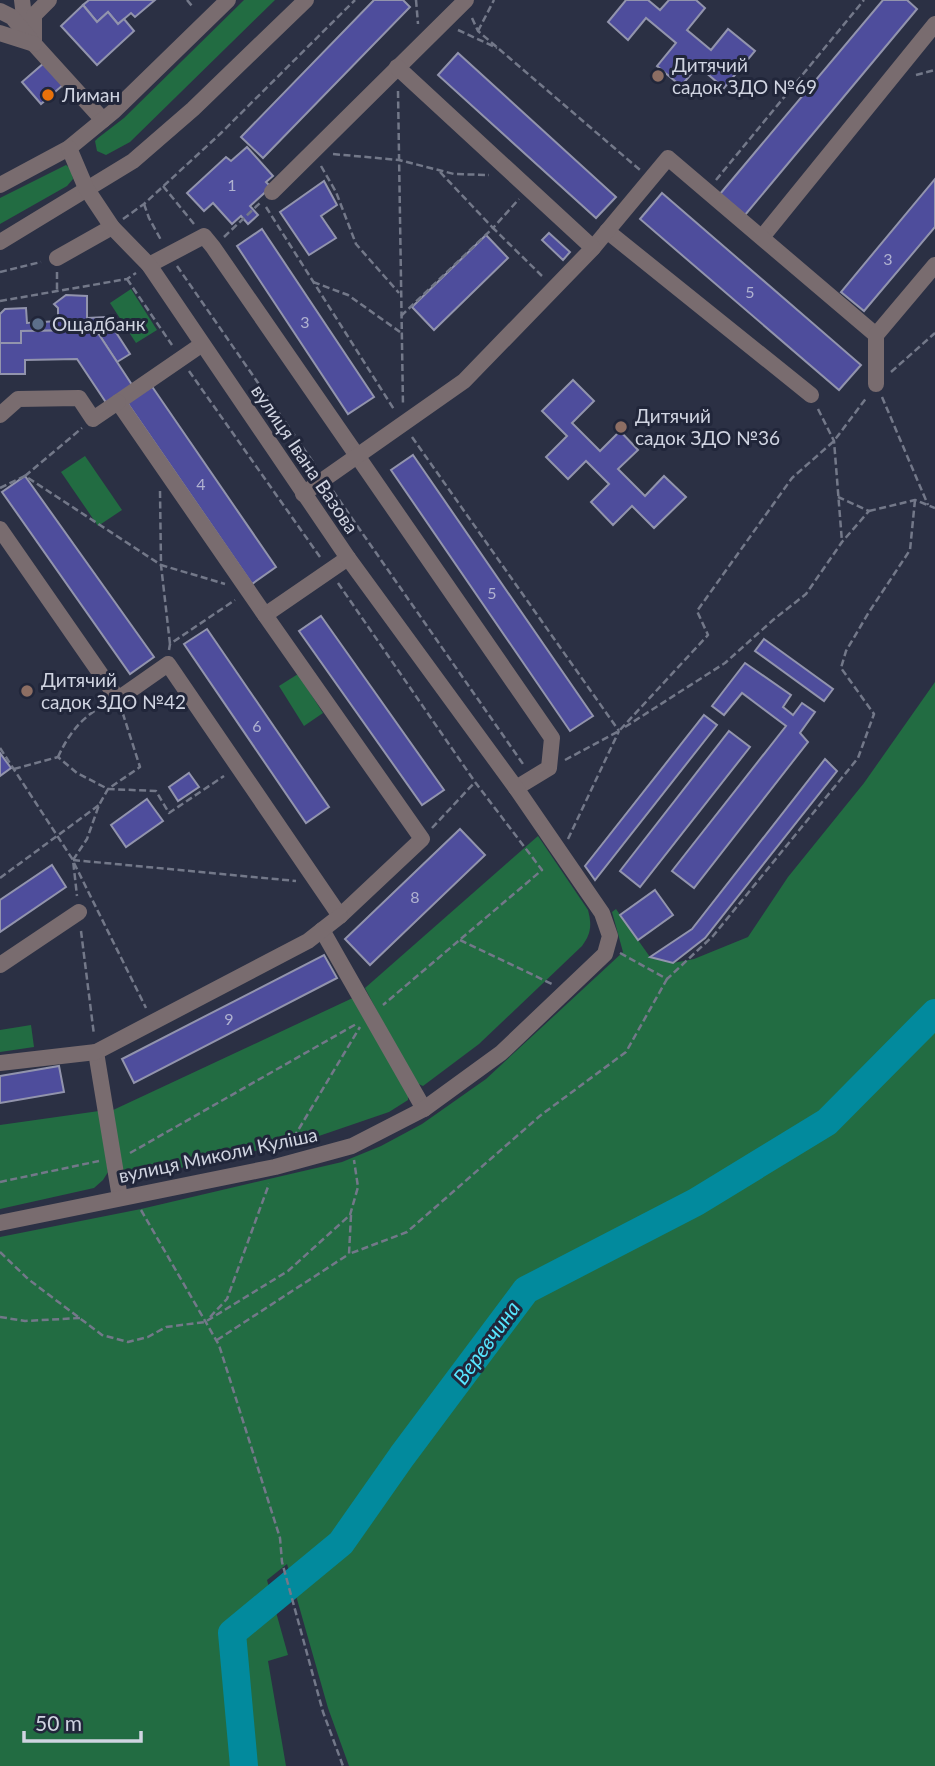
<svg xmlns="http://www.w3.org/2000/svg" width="935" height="1766" font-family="Lato,sans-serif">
<rect width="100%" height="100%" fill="#2b3044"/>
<g fill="#226c42">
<polygon points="244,0 275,0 130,142 106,155 97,151 95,141 98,138 124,118"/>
<polygon points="66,165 71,169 73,179 67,186 0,224 0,198"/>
<polygon points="131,289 157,330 136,343 110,303"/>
<polygon points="85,456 122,510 98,526 61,472"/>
<polygon points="298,674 323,713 304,726 279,686"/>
<polygon points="935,682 935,1766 349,1766 328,1708 287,1564 267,1580 288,1655 268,1661 286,1766 0,1766 0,1237 141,1209 342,1162 381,1146 422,1124 486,1079 623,952 612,912 616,909 650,957 673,963 694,959 748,937 788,877 864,783"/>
<path d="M538 836 588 910C592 925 591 934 582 946L479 1044 423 1086 414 1082 365 988Z"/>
<polygon points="357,996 408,1089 408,1100 389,1112 316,1137 141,1177 127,1176 120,1169 111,1111"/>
<polygon points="31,1025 34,1047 0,1052 0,1030"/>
<polygon points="99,1111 108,1172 103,1180 94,1188 0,1209 0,1125"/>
</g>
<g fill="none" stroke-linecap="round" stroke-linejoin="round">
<polyline stroke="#028a9d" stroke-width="28" points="244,1766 232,1633 341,1543 402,1456 526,1290 696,1202 827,1122 935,1013"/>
</g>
<g fill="#4e4d9c" stroke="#9294ad" stroke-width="2">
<polygon points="89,0 155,0 135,17 131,13 118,24 108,12 97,22 83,5"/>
<polygon points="374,0 403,0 410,7 263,158 241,137"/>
<polygon points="626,0 648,0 660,10 669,0 696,0 705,8 687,30 711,50 728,29 755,51 724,88 698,66 681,86 657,66 676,43 646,18 628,40 608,22"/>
<polygon points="883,0 907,0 917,9 745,215 720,194"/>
<polygon points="83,5 97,22 108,12 118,24 124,19 134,31 97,65 61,26"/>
<polygon points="458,53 616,197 596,218 438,75"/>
<polygon points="44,63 63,85 41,104 22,82"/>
<polygon points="247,147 273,176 266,182 271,187 250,206 258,215 248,224 241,216 232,224 213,203 204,211 187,193 226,157 231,161"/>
<polygon points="935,179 935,227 864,311 841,292"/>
<polygon points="324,181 337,205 321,216 336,238 309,255 280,212"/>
<polygon points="662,193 861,365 839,390 640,219"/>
<polygon points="262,229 374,397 348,414 237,246"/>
<polygon points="549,233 570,252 563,260 542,240"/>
<polygon points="486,235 508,258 434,330 412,307"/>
<polygon points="66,295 87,296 87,318 106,317 130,354 117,362 96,330 21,331 21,343 0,343 0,314 5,309 26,308 27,323 58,321 58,308 54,304"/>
<polygon points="96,330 138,394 107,404 77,359 25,360 25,374 0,374 0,343 21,343 21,331"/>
<polygon points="573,380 594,401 572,423 600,451 620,431 638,450 618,469 645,496 664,476 686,497 654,528 632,506 613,525 591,502 609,484 586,461 568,479 546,457 567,436 542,411"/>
<polygon points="151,385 276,567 252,584 126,401"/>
<polygon points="413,455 593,716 570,731 391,470"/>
<polygon points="25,476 154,657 130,674 2,492"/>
<polygon points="321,616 444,790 422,805 299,631"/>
<polygon points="207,629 329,807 306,823 184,644"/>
<polygon points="764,639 833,689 824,701 755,651"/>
<polygon points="745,663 791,695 783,707 793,715 802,703 815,712 800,733 808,742 694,888 672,871 786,726 742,693 724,715 712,706"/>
<polygon points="704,715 717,725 595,880 585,866"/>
<polygon points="729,731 750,747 640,887 620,871"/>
<polygon points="0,753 11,768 0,776"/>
<polygon points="825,759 837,771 705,938 673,963 650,957 692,929"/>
<polygon points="189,773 199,787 178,801 169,787"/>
<polygon points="147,799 163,821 126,847 111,825"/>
<polygon points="460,829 485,855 370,965 345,939"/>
<polygon points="52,865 66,887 0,932 0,900"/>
<polygon points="655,890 673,915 638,940 620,915"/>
<polygon points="324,955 337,978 134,1083 122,1059"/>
<polygon points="59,1066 64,1092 0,1103 0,1076"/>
</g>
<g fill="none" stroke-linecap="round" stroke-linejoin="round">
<g stroke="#737889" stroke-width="2.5" stroke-dasharray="7 3.5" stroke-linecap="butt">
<polyline points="187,0 192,6"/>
<polyline points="416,0 418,24"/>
<polyline points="472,18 478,31 640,170"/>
<polyline points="458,30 497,48"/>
<polyline points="478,31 494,0"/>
<polyline points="916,75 935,70"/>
<polyline points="398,91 403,406"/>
<polyline points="333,154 399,160 454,174 489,175"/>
<polyline points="321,166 336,192 356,244 399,293"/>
<polyline points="440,172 493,228 519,199"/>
<polyline points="716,180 864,0"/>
<polyline points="163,186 194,224"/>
<polyline points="144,204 149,218 161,240"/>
<polyline points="266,207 395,411"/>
<polyline points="123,219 144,204 220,134 355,0"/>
<polyline points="224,237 262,201"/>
<polyline points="177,266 315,465"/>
<polyline points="0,272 41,262"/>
<polyline points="57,272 57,290"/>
<polyline points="127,279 172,345"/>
<polyline points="313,282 348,295 400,332"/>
<polyline points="0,301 127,279 136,273"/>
<polyline points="401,316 493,228 542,276"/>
<polyline points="189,371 320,557"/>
<polyline points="891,372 935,333"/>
<polyline points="882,397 928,505"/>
<polyline points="818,409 834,441 842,542"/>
<polyline points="412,437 619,731"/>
<polyline points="25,476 82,428"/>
<polyline points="0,488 25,476 161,565 170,644"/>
<polyline points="160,491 161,565 225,584"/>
<polyline points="333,491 523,764"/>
<polyline points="869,511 915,500 935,508"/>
<polyline points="338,583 475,782 542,870 383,1005"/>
<polyline points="169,650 170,644 235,600"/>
<polyline points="625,727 725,663 773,620 806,594 842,542 869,511 838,497"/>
<polyline points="0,748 73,860 77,896"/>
<path d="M58 757C68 735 82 716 105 705"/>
<polyline points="565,760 619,731 708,635 697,611 792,478 834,441 867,397"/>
<polyline points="14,769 58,757 77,773 108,789 156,791 169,813 224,776"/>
<polyline points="432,828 475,782"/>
<polyline points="568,839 619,731"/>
<polyline points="73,860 87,839 99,805 108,789 140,767 123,714"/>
<polyline points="73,860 296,881"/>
<polyline points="74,863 146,1008"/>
<polyline points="0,878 99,805"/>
<polyline points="81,931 94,1035"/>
<polyline points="460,940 552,984"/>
<polyline points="620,953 667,979 713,936 858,758 874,714 841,668 846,651 869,612 910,550 915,500"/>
<polyline points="288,1147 360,1027"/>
<polyline points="130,1153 358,1023"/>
<polyline points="0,1182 99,1161"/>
<polyline points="141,1210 219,1345 280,1538 282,1562 323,1712 343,1766"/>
<polyline points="351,1215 349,1254 407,1232 541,1115 626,1052 667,979"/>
<polyline points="0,1252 28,1279 102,1335 128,1342 148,1337 166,1327 205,1322 288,1271 350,1215 358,1187 354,1160"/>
<polyline points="0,1317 25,1321 80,1318"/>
<polyline points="210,1317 227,1299 269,1184"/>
<polyline points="217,1340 349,1254"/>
</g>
<g stroke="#796c6f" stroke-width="16">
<polyline points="22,0 26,32"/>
<polyline points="49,0 34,15 34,44 103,120"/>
<polyline points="0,11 12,17 34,44"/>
<polyline points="0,33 34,44"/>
<polyline points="0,185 69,148 114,111 228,0"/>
<polyline points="272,192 466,0"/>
<polyline points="607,231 811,395"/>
<polyline points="763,236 935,24"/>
<polyline points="0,242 133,161 193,109 306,0"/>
<polyline points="593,248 668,158 876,335"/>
<polyline points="57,258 112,227"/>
<polyline points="149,265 204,236 213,247 552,738 549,768 516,788"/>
<polyline points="201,345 118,402 265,615 348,558"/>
<polyline points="876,384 876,335 935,265"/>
<polyline points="0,415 18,399 79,398 93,419 118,402"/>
<polyline points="303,494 464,381 593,248 397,67"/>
<polyline points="0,529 118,699 168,664 340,916 422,839 265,615"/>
<polyline points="322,930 424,1109"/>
<polyline points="0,965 79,912"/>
<polyline points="96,1052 120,1198"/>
<polyline points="0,1063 96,1052 308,941 340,916"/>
<polyline points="0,1223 275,1167 352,1146 424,1109 501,1053 605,954 610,936 602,913 516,788 348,558 149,265 112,227 86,188 69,148"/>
</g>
</g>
<g fill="#8d6e63" stroke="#21263a" stroke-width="2.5">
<circle cx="658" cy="76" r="7"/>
<circle cx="621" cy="427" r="7"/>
<circle cx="27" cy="691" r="7"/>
</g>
<circle fill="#e8710a" stroke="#21263a" stroke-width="2.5" cx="48" cy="95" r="7"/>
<circle fill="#5c6f8a" stroke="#21263a" stroke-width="2.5" cx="38" cy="324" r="7"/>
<g text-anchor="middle" stroke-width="6" stroke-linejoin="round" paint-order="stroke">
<g font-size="16" fill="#b0b2d0">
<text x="232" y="191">1</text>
<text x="888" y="265">3</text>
<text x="750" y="298">5</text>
<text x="305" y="328">3</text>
<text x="201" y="490">4</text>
<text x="492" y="599">5</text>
<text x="257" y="732">6</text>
<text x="415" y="903">8</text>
<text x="229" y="1025">9</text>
</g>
<g font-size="19" fill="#d0d4e1" stroke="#21263a" text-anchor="start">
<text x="672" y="72">Дитячий<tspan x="672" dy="22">садок ЗДО №69</tspan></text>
<text x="62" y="102">Лиман</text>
<text x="52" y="331">Ощадбанк</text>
<text x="635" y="423">Дитячий<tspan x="635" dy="22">садок ЗДО №36</tspan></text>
<text x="41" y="687">Дитячий<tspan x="41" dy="22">садок ЗДО №42</tspan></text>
</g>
<g font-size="19" fill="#d0d4e1" stroke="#21263a">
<text transform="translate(305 459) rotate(56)" y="7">вулиця Івана Вазова</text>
<text transform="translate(218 1155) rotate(-12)" y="7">вулиця Миколи Куліша</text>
</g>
<g font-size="21" font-style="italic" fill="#57e6ff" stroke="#21263a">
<text transform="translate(487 1343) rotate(-54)" y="7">Веревчина</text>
</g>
</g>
<path d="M24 1731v10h117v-10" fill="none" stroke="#d0d4e1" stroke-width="3.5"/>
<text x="35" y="1731" font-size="21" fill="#d0d4e1" stroke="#21263a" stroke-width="5" paint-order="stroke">50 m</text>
</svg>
